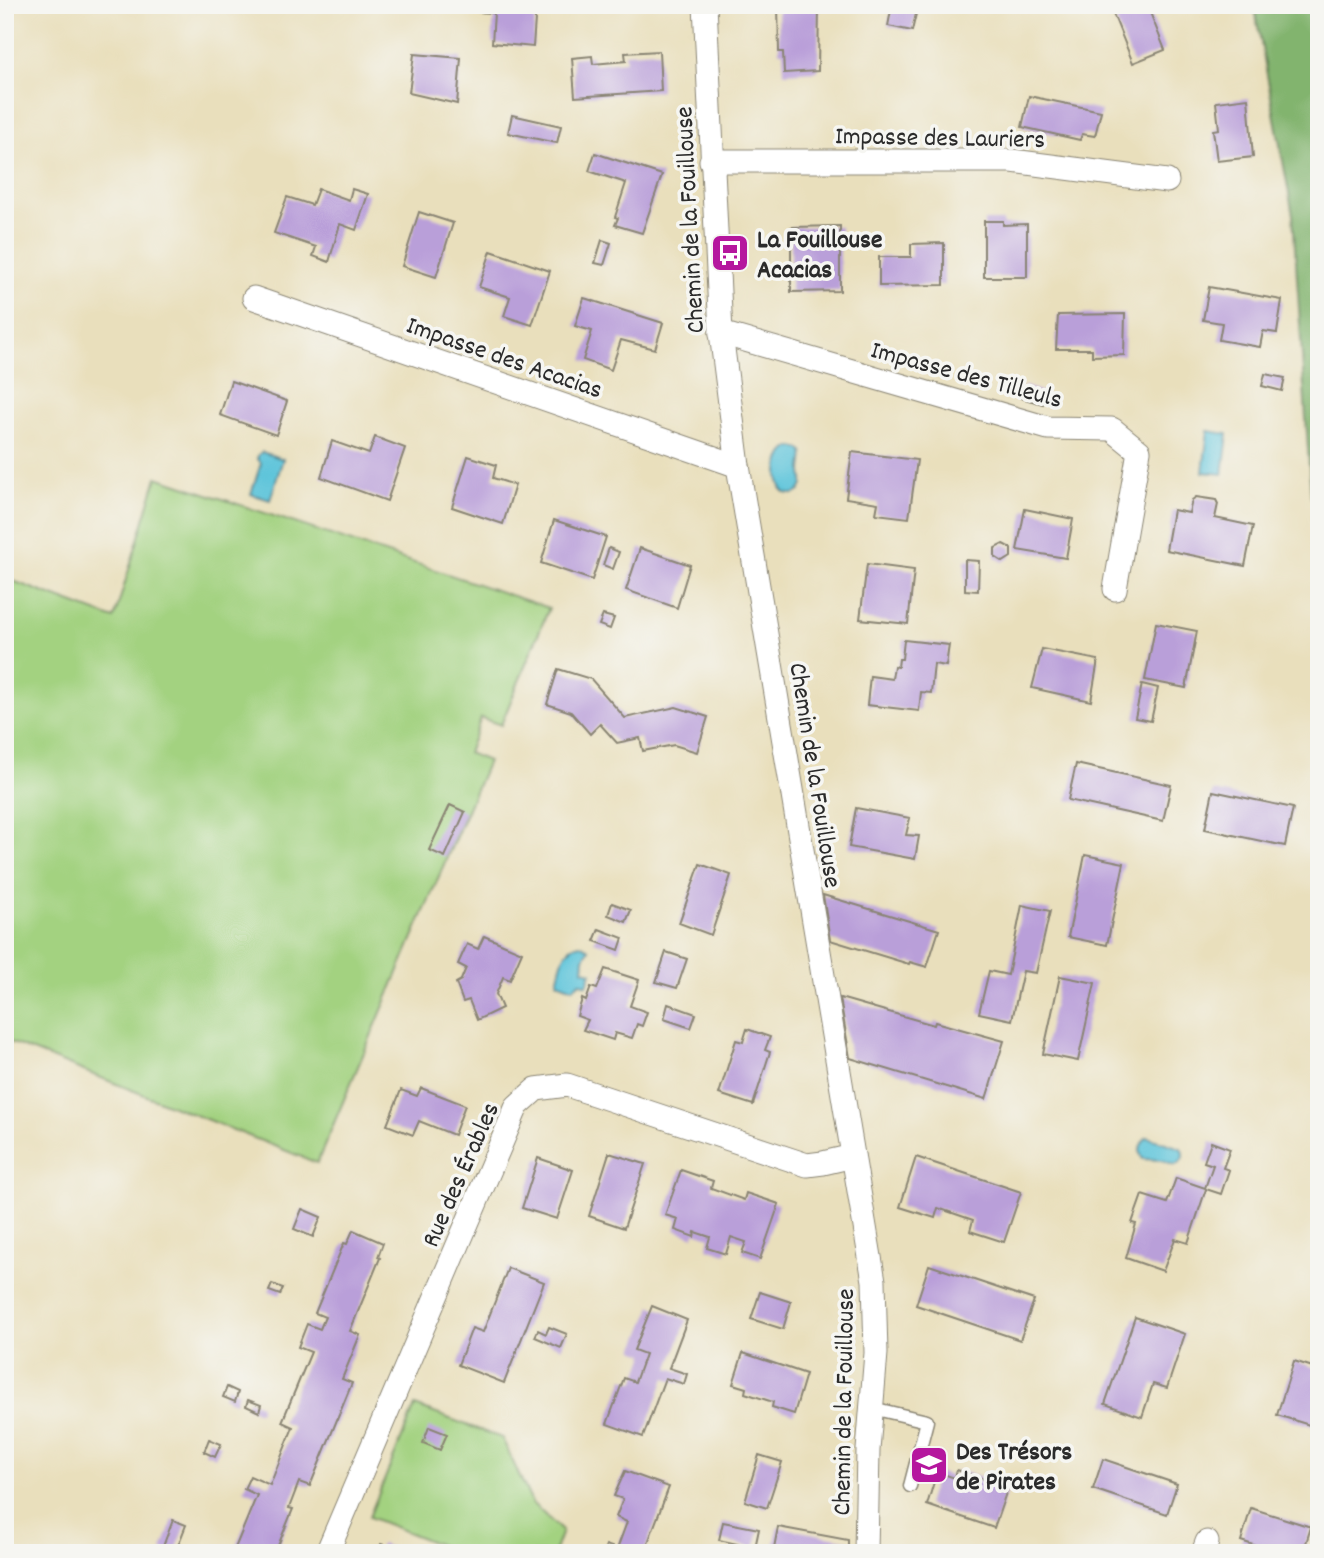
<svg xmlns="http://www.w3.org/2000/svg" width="1324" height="1558" font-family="Dekko,sans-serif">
<rect width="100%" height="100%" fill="#f6f6f2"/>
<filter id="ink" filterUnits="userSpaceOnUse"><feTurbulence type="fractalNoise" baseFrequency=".0143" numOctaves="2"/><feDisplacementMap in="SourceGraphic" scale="14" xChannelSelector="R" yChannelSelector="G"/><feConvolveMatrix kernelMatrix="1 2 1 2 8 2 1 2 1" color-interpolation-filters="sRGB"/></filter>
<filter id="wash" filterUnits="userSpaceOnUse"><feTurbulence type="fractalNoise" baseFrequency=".00686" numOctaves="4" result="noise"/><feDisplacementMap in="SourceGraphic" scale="28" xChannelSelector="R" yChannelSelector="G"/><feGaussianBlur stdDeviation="1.57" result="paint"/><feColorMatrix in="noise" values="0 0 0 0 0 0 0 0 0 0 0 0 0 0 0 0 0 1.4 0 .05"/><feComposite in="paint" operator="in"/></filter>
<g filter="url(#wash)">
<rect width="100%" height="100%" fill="#e9dfbc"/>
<g fill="#a3d280" stroke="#677e56" stroke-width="2">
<polygon points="157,477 549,608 501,725 481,718 468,753 488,761 317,1163 5,1040 5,578 114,619"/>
<polygon points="415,1406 502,1438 532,1503 562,1531 554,1553 460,1553 369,1517"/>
</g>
<polygon fill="#82b46e" stroke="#56704c" stroke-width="2" points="1254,5 1319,5 1319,498 1311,497 1293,215"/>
<g fill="#5dc4da" stroke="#447882" stroke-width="2">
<polygon points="1208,431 1228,434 1223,474 1203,472"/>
<path d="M791 447C810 448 802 458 802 471 802 477 805 482 802 487 798 497 784 496 781 487 775 473 778 454 791 447Z"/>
<polygon points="262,452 283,459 270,500 251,494 261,463 257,458 259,454"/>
<path d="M580 944 589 949 584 958 583 970 591 972 587 985 580 982 573 988 557 982C561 967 562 947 580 944Z"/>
<path d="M1147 1137 1181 1148C1185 1155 1183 1162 1175 1165L1162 1160 1143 1159C1137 1152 1141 1142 1147 1137Z"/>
</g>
<g id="blocks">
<g fill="#b99fd9">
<polygon points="477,5 536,5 533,47 492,43 494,13 477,12"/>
<polygon points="778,5 819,5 818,71 784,73 783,52 779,52"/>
<polygon points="892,5 918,5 912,31 888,26"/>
<polygon points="1126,5 1147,5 1165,50 1133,63 1112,11"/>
<polygon points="659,51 661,91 575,97 572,58 592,56 593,64 626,61 625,53"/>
<polygon points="414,54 461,58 457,104 409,93"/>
<polygon points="1029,96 1101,111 1095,136 1082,134 1080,140 1022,127"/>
<polygon points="1248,98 1253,157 1217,161 1213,130 1219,129 1216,102"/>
<polygon points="512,115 561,126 557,143 508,133"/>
<polygon points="595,153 662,175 642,233 615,225 618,218 615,217 626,183 589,171"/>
<polygon points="318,189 349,200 352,189 368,194 356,230 340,224 329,262 313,256 316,247 274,233 287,197 312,205"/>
<polygon points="419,212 453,223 436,277 402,266"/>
<polygon points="984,221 1003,221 1003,225 1027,224 1027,277 984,277"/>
<polygon points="840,226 840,291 791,292 791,227"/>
<polygon points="602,240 611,243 604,265 595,263"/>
<polygon points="944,243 944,285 879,286 879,257 911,257 911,244"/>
<polygon points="491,251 550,271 532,325 504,316 510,297 479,287"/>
<polygon points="1209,287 1282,300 1277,333 1263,331 1260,347 1219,340 1222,323 1203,320"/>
<polygon points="584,298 663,323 655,349 621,340 611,370 583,360 592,331 575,326"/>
<polygon points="1125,314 1124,355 1092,356 1092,349 1056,349 1058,315"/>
<polygon points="1265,374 1285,378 1282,391 1262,386"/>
<polygon points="231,381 287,401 276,435 220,415"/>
<polygon points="1024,386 1046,393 1043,404 1021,398"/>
<polygon points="375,437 405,448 387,501 321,477 332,441 369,454"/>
<polygon points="852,452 917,460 909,518 876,514 878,503 846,498"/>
<polygon points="468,456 496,465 493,478 515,485 503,524 452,507"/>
<polygon points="1196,497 1216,500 1218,504 1215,518 1253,526 1245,566 1166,550 1173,510 1189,513 1192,500"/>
<polygon points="1025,509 1073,519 1066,558 1017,550"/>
<polygon points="554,520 606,537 592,580 541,563"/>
<polygon points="1003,544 1011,548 1011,557 1003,562 995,557 995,548"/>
<polygon points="609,548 619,552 613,569 603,565"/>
<polygon points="640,548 690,565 677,608 626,590"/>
<polygon points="965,560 979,561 978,591 965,590"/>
<polygon points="867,564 914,570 908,624 860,619"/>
<polygon points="603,615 614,618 610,629 599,625"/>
<polygon points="1156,623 1197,631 1186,688 1145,680"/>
<polygon points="904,640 949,645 946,666 934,664 931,693 921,692 919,711 867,705 870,676 892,679 894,666 898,667 899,659 902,659"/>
<polygon points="1042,649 1098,660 1091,701 1032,688"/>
<polygon points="558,669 591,679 625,718 676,707 708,717 697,752 674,745 643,751 640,738 617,743 600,724 590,734 571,712 547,704"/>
<polygon points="1142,684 1158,688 1151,721 1135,718"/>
<polygon points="1076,764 1171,785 1163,821 1068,800"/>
<polygon points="1213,791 1293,808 1285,846 1205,829"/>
<polygon points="450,805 465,812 445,857 429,850"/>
<polygon points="856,808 910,818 906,835 919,836 915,859 849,847"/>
<polygon points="1085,855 1124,863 1107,945 1068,937"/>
<polygon points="700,864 731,875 711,935 679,923"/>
<polygon points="823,895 939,930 927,967 910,962 909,964 830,940"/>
<polygon points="612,903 631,910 626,922 608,915"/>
<polygon points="1022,905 1050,911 1036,973 1023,971 1012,1020 979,1013 989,971 1008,975"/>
<polygon points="599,929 623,938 619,950 594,941"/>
<polygon points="484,936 522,952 510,980 503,977 496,994 502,1008 477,1020 469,1000 463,1002 456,983 461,980 466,968 458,964 467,944 478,949"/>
<polygon points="666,952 687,959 677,988 656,982"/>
<polygon points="605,969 639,980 630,1006 647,1012 642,1026 637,1024 632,1038 615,1033 613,1040 583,1030 588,1020 577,1016 582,999 586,1001 591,987 597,989"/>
<polygon points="1060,976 1095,983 1078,1061 1043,1054"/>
<polygon points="840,998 934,1025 935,1022 1004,1041 986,1099 850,1058"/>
<polygon points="668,1004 696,1014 691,1028 664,1019"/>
<polygon points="747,1029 770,1037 765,1050 770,1052 753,1105 719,1094 736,1040 743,1042"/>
<polygon points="421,1088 465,1105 454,1135 419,1121 413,1135 387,1125 401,1090 417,1096"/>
<polygon points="1211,1142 1230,1149 1223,1168 1229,1170 1221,1194 1206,1189 1188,1243 1175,1239 1163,1271 1126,1258 1136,1224 1132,1223 1142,1195 1167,1203 1176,1178 1205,1188 1213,1165 1204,1162"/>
<polygon points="609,1153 645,1164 624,1228 589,1216"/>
<polygon points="916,1157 1021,1192 1004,1242 970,1231 973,1220 938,1208 935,1218 900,1207"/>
<polygon points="538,1158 573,1170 557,1219 522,1208"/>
<polygon points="681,1170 713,1181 711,1188 744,1200 746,1193 779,1204 760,1259 742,1253 746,1242 731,1237 726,1254 707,1248 710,1237 695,1232 694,1237 675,1230 678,1219 665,1215"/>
<polygon points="302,1209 321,1217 313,1237 294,1229"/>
<polygon points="353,1230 383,1243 378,1257 380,1258 350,1331 360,1335 342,1379 352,1383 310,1486 299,1482 289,1508 293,1509 275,1553 233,1553 257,1495 244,1489 250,1476 270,1485 293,1427 282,1422 311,1352 298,1347 307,1324 320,1329 325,1317 315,1313 344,1243 347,1244"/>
<polygon points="929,1265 1034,1300 1020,1340 916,1305"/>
<polygon points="508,1268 544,1282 504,1383 458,1365 472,1328 483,1332"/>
<polygon points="272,1284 283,1288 280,1295 269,1291"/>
<polygon points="760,1292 791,1302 783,1329 751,1319"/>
<polygon points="652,1306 687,1320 669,1368 687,1374 684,1384 665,1378 643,1437 607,1424 624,1378 635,1382 645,1354 634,1350"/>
<polygon points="1135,1317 1185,1334 1167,1388 1153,1384 1142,1417 1105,1404"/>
<polygon points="549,1327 567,1334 561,1348 535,1337 538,1330 546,1334"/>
<polygon points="743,1353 806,1374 794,1414 772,1407 773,1402 745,1393 746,1388 733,1384"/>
<polygon points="1294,1361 1319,1369 1319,1428 1277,1415"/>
<polygon points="227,1387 238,1392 235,1402 223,1397"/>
<polygon points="248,1400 261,1405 259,1412 246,1406"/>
<polygon points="429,1427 447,1434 440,1450 423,1443"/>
<polygon points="209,1439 221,1444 215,1457 204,1452"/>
<polygon points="759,1455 782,1462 767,1508 745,1501"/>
<polygon points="1103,1459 1177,1484 1167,1514 1093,1489"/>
<polygon points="957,1470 1008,1487 994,1528 927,1505 937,1472 955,1478"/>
<polygon points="625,1471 669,1487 644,1553 603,1553 606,1545 617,1549 627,1522 616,1517 623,1499 614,1496"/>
<polygon points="1251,1508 1311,1527 1303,1553 1278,1553 1241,1541"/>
<polygon points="173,1520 186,1525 175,1553 172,1553 162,1549"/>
<polygon points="723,1522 759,1529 755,1548 719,1540"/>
<polygon points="778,1527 848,1540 848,1553 773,1553"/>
<polygon points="381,1544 405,1552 405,1553 378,1553"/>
</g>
</g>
</g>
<g filter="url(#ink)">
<use href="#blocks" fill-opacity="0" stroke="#8a8574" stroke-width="2"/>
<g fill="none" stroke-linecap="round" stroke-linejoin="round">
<defs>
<polyline id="lane" points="872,1408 927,1421 910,1486"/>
<g id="street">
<polyline points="705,5 721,333 738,466 874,1281 876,1353 868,1450 866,1553"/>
<polyline points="711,161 1012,161 1167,181"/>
<polyline points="254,298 738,466"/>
<polyline points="721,333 1048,428 1112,429 1139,451 1115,589"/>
<polyline points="327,1553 517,1106 536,1089 567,1085 807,1165 823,1163 853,1156"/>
<polyline points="1203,1553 1207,1542"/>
</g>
</defs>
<use href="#lane" stroke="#8a8574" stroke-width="15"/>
<use href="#street" stroke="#8a8574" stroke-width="25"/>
<use href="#lane" stroke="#fff" stroke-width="12"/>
<use href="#street" stroke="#fff" stroke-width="23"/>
</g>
</g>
<defs>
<symbol id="bus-square" viewBox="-11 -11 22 22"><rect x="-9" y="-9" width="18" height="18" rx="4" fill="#b5179e" stroke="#f6f6f2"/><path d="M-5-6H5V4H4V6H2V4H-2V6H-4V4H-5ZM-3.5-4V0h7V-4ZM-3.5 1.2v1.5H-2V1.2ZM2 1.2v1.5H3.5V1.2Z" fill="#fff"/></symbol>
<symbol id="school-square" viewBox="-11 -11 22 22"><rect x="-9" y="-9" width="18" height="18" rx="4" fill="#b5179e" stroke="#f6f6f2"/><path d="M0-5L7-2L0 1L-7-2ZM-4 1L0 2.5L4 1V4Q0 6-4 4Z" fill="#fff"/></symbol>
</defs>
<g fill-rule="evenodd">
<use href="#bus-square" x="708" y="231" width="44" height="44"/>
<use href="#school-square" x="907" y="1443" width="44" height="44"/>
</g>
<g text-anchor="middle" stroke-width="7" stroke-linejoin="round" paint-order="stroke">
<g font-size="26" fill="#2b2b2b" stroke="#f6f6f2">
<text transform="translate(940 136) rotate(1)" y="9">Impasse des Lauriers</text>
<text transform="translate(688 220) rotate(-93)" y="9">Chemin de la Fouillouse</text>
<text transform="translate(505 356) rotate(19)" y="9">Impasse des Acacias</text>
<text transform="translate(967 373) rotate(15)" y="9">Impasse des Tilleuls</text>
<text transform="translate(817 775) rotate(81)" y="9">Chemin de la Fouillouse</text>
<text transform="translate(459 1174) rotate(-66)" y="9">Rue des Érables</text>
<text transform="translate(842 1402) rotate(-89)" y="9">Chemin de la Fouillouse</text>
</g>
<g font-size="26" font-weight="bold" fill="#2b2b2b" stroke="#f6f6f2" text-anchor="start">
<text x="757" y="247">La Fouillouse<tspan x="757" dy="30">Acacias</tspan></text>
<text x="956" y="1459">Des Trésors<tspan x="956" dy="30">de Pirates</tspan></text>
</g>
</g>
<rect width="1324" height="1558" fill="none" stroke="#f6f6f2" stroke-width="28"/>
</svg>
